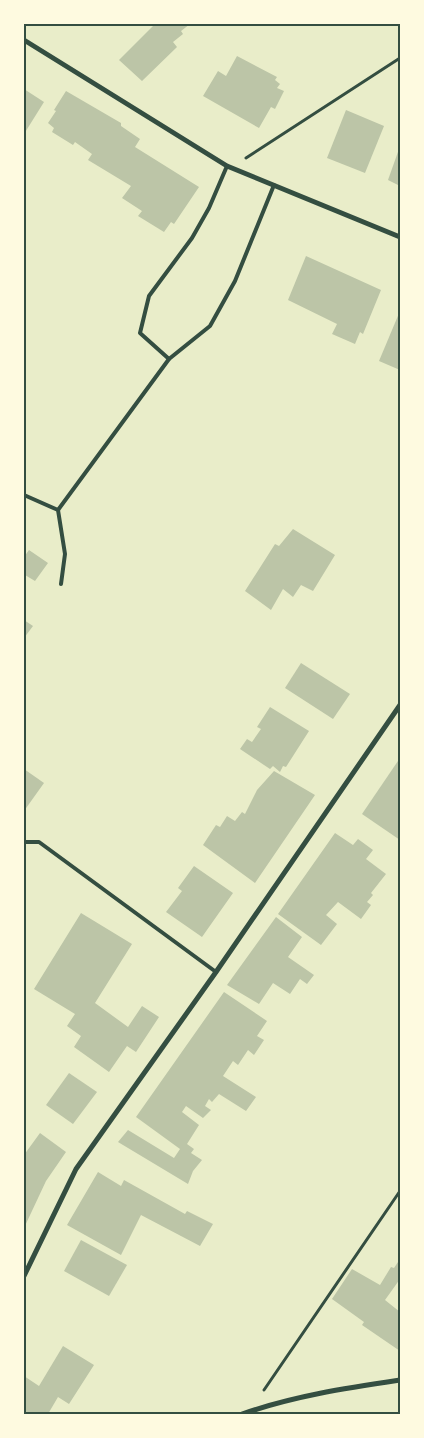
<svg xmlns="http://www.w3.org/2000/svg" width="424" height="1438" font-family="'Zilla Slab',serif">
<rect width="100%" height="100%" fill="#e9edc9"/>
<g fill="#bcc5a7">
<polygon points="155,24 190,24 181,31 183,34 173,42 177,47 142,81 119,60"/>
<polygon points="237,56 277,77 275,80 280,84 277,88 284,91 275,109 271,107 259,128 203,96 218,71 226,76"/>
<polygon points="24,89 44,102 24,134"/>
<polygon points="66,91 121,123 121,126 140,139 135,147 199,187 174,224 171,222 164,232 138,216 142,211 122,198 131,186 88,160 92,154 75,142 73,145 52,132 54,128 48,123 56,111 54,110"/>
<polygon points="346,110 384,126 365,173 327,158"/>
<polygon points="399,149 400,149 400,186 388,180"/>
<polygon points="306,256 381,290 363,334 360,332 355,344 332,334 337,324 288,300"/>
<polygon points="400,311 400,370 379,361"/>
<polygon points="293,529 335,555 313,591 301,585 293,597 283,589 271,610 245,591 275,544 279,546"/>
<polygon points="29,550 48,563 35,581 25,575 24,578 24,557"/>
<polygon points="24,620 33,626 24,638"/>
<polygon points="301,663 350,694 333,719 285,688"/>
<polygon points="270,707 309,731 286,767 283,766 280,772 273,766 270,769 240,749 247,739 252,742 261,729 257,727"/>
<polygon points="400,758 400,840 362,814"/>
<polygon points="24,769 44,783 24,811"/>
<polygon points="274,771 315,795 255,883 203,845 216,825 220,827 227,816 235,821 242,812 245,814 257,790"/>
<polygon points="335,833 353,845 358,839 373,850 366,859 386,874 371,893 373,895 367,902 371,905 361,919 338,902 326,915 337,924 321,945 278,914"/>
<polygon points="194,866 233,893 202,937 166,912 182,891 178,888"/>
<polygon points="81,913 132,944 95,1003 128,1027 142,1006 159,1017 136,1052 127,1046 109,1072 74,1047 81,1036 67,1026 75,1014 34,989"/>
<polygon points="276,917 302,937 288,957 314,975 307,984 300,979 290,994 273,983 259,1004 227,985"/>
<polygon points="224,992 267,1021 257,1036 264,1040 254,1055 248,1050 238,1065 233,1061 223,1076 256,1097 246,1111 219,1094 212,1102 209,1099 205,1106 211,1110 203,1118 186,1106 182,1112 199,1125 187,1144 194,1149 191,1153 202,1160 193,1171 188,1184 118,1142 128,1130 174,1158 180,1149 136,1117"/>
<polygon points="69,1073 97,1092 73,1124 46,1105"/>
<polygon points="40,1133 66,1152 46,1181 24,1228 24,1155"/>
<polygon points="98,1172 121,1186 124,1180 185,1214 187,1211 213,1224 200,1246 141,1215 121,1255 67,1225"/>
<polygon points="81,1240 127,1265 109,1296 64,1271"/>
<polygon points="400,1259 400,1279 385,1300 400,1312 400,1351 362,1325 364,1322 332,1299 352,1269 380,1285 391,1267 394,1268"/>
<polygon points="63,1346 94,1365 69,1404 58,1397 48,1414 24,1414 24,1376 39,1386"/>
</g>
<g fill="none" stroke-linecap="round" stroke-linejoin="round">
<g stroke="#344e41" stroke-width="3">
<polyline points="246,158 400,58"/>
<polyline points="264,1390 400,1191"/>
</g>
<g stroke="#344e41" stroke-width="4">
<polyline points="169,359 140,333 149,296 192,238 209,208 227,166"/>
<polyline points="24,495 58,510 65,554 61,584"/>
<polyline points="58,510 169,359 210,326 235,281 274,185"/>
<polyline points="24,842 39,842 216,972"/>
</g>
<g stroke="#344e41" stroke-width="5">
<polyline points="24,40 227,166 400,237"/>
<polyline points="24,1276 76,1169 216,972 400,705"/>
<path d="M242 1414C294 1396 346 1388 400 1380"/>
</g>
</g>
<rect width="424" height="1438" fill="none" stroke="#fefae0" stroke-width="50"/>
<rect x="25" y="25" width="374" height="1388" fill="none" stroke="#344e41" stroke-width="2"/>
</svg>
